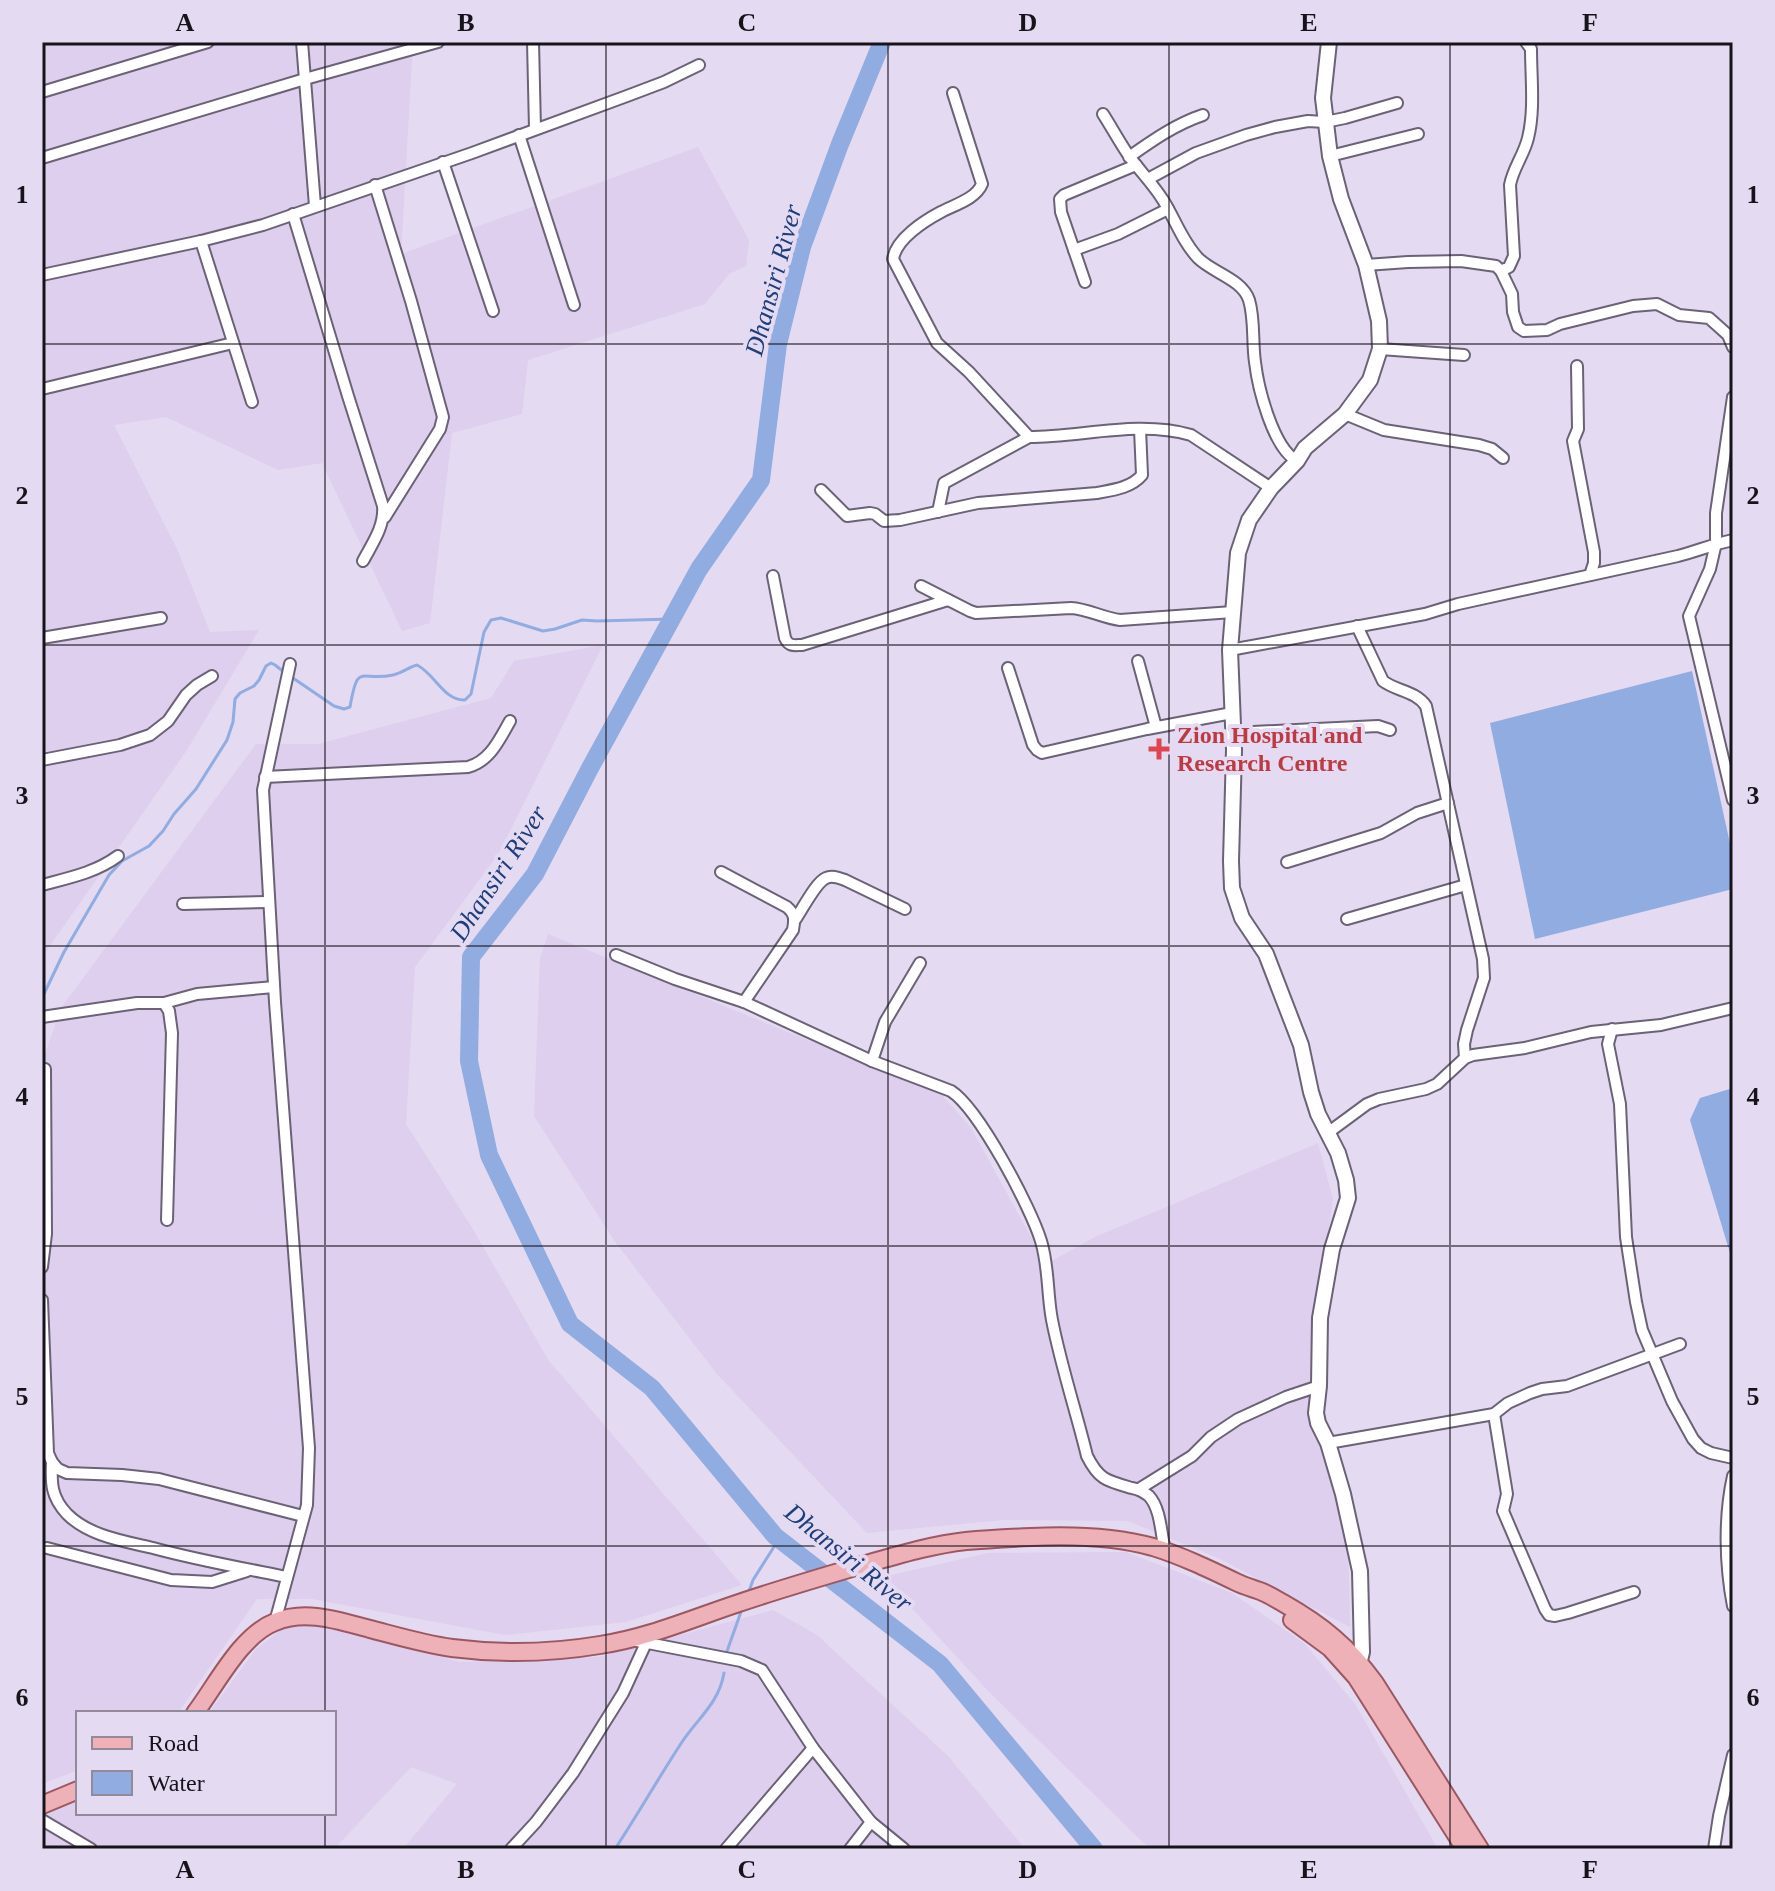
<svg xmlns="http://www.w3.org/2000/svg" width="1775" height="1891" font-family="Georgia,serif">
<rect width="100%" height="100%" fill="#e4daf1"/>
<g fill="#ddcfed">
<polygon points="42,42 413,42 401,254 698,147 749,240 746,266 729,274 705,304 528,360 522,414 452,433 430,623 402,631 322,463 278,470 166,417 114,425 177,549 210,632 259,630 187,750 42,957"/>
<polygon points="603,645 499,853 415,967 406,1124 471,1226 549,1361 742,1585 626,1622 505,1635 312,1599 257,1599 178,1713 78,1713 78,1770 42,1784 42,1063 61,1008 256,744 318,744 491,698 514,661"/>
<polygon points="548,934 942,1095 971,1128 1036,1246 1039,1268 1095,1237 1318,1143 1333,1199 1316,1316 1311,1413 1348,1541 1350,1627 1218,1558 1128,1521 1003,1520 867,1533 717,1374 616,1243 534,1116 540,959"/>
<polygon points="1126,1552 1232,1593 1304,1643 1355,1704 1438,1849 1150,1849 992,1695 883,1577 988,1553"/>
<polygon points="773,1610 817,1635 948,1756 1025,1849 403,1849 457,1784 411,1767 336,1847 331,1849 42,1849 42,1813 78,1798 78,1813 334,1813 334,1713 209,1713 256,1649 285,1627 321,1625 460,1662 599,1657"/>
</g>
<g fill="#90ace0">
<polygon points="1692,671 1733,857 1733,889 1535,939 1490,723"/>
<polygon points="1733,1088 1733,1263 1690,1120 1700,1098"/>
</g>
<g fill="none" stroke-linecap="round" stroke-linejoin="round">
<g stroke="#90ace0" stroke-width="3">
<path d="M290 676 334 706 344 709 350 707C358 661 360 682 393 675 402 673 409 667 417 665 435 674 444 701 465 700L471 694 484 632 491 620 501 618 543 631 555 629 582 620 597 621 672 619"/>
<polyline points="42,998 64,952 109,875 122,861 149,846 163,831 174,814 196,789 227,740 233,722 235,699 240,693 254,686 259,680 266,666 271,663 275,665 284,672"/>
<polyline points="748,1594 753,1580 779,1539"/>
<polyline points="726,1654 742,1609"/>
<path d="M615 1849C638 1814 659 1777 682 1742 698 1718 719 1703 724 1673"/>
</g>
<polyline stroke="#90ace0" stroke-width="18" points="882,42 840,144 802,247 778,344 761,480 699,569 589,770 535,874 471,957 469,1061 489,1155 570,1324 652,1388 775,1536 940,1664 1094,1849"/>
<defs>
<g id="street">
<polyline points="302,42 315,206"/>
<polyline points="533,42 535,129"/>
<polyline points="42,92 208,42"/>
<path d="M953 93 982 184C976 199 954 205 941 212 924 221 896 239 893 259L937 343 969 372 1029 437C1082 437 1138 420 1191 435L1271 488"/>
<path d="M1103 114C1112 128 1120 143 1129 156 1140 171 1153 184 1163 200 1175 219 1182 241 1198 258 1213 273 1242 279 1249 300 1255 320 1252 342 1255 362 1258 388 1273 448 1297 461"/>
<polyline points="519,135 574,305"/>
<polyline points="1330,156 1418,134"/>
<path d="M1129 157C1153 140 1176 124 1203 115"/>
<polyline points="42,158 305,79 438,42"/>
<polyline points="443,162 493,311"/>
<polyline points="1148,179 1196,153 1246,135 1275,127 1308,121 1325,122 1345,118 1397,103"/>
<polyline points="375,185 411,301 443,417 440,429 385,517"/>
<path d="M293 214 348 396 383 506C385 526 372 544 363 561"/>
<polyline points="201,241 252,402"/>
<polyline points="1074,250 1118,234 1168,209"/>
<polyline points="1366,265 1408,262 1461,261 1496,266 1501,271 1512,294 1513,312 1518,327 1524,331 1547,330 1560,324 1633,306 1657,304 1679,315 1709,318 1728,335 1733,347"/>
<path d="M1501 271 1509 267 1514 256 1510 185C1513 168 1524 155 1528 138 1535 110 1531 78 1531 49L1526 42"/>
<polyline points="42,275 201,241 263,225 472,153 627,96 664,82 699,65"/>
<polyline points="1085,282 1061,212 1060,199 1064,195 1136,165"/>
<polyline points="1380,349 1464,355"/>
<polyline points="1577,366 1578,429 1573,441 1594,552 1594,563 1590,575"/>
<polyline points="42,389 233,343"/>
<polyline points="1733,397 1716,513 1716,543 1710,569 1689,616 1733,800"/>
<polyline points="1345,414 1384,430 1479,445 1492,449 1503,458"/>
<path d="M821 490 847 516 870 513 875 514 884 521 900 520 978 503 1097 493C1113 490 1131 488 1142 475L1140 429"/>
<polyline points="938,512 944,483 1029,437"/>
<path d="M773 576 785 638C789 647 794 645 802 645L948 600"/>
<path d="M921 586 970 611 976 613 1071 608C1088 609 1103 618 1120 620L1233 612"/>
<path d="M1357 626 1383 681C1396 691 1416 691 1426 706L1483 959 1484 978 1467 1030 1464 1044 1465 1058"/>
<polyline points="42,638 161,618"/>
<path d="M1230 650 1425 614 1458 604 1678 556C1697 551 1714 544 1733 540"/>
<polyline points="1138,661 1156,727"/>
<polyline points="1008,668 1033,745 1037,750 1042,753 1147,729 1232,713"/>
<polyline points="1233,733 1378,726 1390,730"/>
<polyline points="42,760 120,745 150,735 168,721 186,695 197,685 212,676"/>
<path d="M265 777 468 767C490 761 499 740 510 721"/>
<polyline points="1287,862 1381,833 1417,813 1448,803"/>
<path d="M721 872 787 907C795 914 795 919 793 930L744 1002"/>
<path d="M42 885C68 878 95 873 118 856"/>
<polyline points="183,904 269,902"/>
<polyline points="1347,919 1466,885"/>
<path d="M795 920C802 910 816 882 826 878 832 875 839 878 845 880L905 909"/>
<path d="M616 955 675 979 744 1002 872 1061 951 1091C979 1109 1031 1208 1041 1241 1049 1267 1047 1294 1052 1320 1061 1366 1076 1411 1087 1456 1099 1480 1107 1481 1132 1488 1138 1489 1144 1492 1149 1496 1161 1509 1161 1535 1165 1551"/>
<polyline points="164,1003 197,994 274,987"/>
<polyline points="42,1017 137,1003 164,1003 169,1011 172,1033 167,1220"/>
<polyline points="1612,1029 1608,1044 1620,1104 1626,1237 1636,1302 1642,1330 1672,1401 1693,1439 1701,1448 1711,1453 1733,1458"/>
<polyline points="872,1061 885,1022 920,963"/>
<polyline points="1329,1132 1367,1104 1379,1099 1426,1089 1437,1084 1465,1058 1473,1055 1525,1048 1591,1032 1661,1025 1733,1008"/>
<polyline points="42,1267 46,1234 45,1069"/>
<polyline points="42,1300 48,1453 52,1462 58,1469 67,1473 122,1475 159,1479 303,1516"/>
<polyline points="1494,1414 1507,1494 1503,1511 1545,1609 1549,1615 1555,1616 1568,1613 1634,1592"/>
<polyline points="1328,1443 1494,1414 1508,1403 1530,1393 1542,1389 1567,1386 1680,1344"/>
<path d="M52 1462C51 1483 51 1497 67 1514 89 1536 123 1541 153 1548 197 1560 242 1568 287 1577"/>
<path d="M1733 1476C1724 1517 1725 1564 1733 1606"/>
<polyline points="1139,1489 1192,1456 1211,1437 1238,1419 1286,1397 1319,1386"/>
<polyline points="47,1548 171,1580 212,1582 247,1571"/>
<polyline points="275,1622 307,1505 309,1448 275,1002 263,790 290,664"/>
<polyline points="632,1640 741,1661 762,1670 813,1748 871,1822 904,1849"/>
<polyline points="42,1820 91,1849"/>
<polyline points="511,1849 536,1822 573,1773 623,1693 646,1643"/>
<polyline points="726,1849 813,1748"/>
<polyline points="850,1849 871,1822"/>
<polyline points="1714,1849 1719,1816 1733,1755"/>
</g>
<polyline id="secondary" points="1329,42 1323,98 1330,156 1341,199 1366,265 1379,321 1380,349 1370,380 1345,414 1305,448 1297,461 1271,488 1249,520 1238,553 1230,650 1234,750 1231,861 1232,888 1242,918 1266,954 1301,1045 1311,1092 1318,1114 1338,1153 1346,1180 1348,1198 1332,1249 1320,1318 1319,1386 1316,1413 1318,1423 1328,1443 1343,1494 1360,1571 1362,1652 1357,1672"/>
<g id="primary">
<polyline points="1292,1620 1330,1648 1356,1677 1465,1849"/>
<path d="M195 1713C217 1684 241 1635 275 1622 306 1609 339 1621 370 1629 397 1636 424 1644 452 1648 499 1654 552 1653 600 1645 647 1638 691 1619 736 1604 777 1590 818 1578 859 1566 895 1556 930 1545 966 1541 988 1539 1009 1538 1031 1537 1072 1535 1113 1536 1153 1547 1182 1556 1209 1569 1236 1582 1244 1586 1252 1588 1260 1591 1268 1594 1276 1599 1283 1603 1322 1625 1349 1647 1375 1683L1480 1849"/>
<polyline points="42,1805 78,1790"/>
</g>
</defs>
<use href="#street" stroke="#6b6276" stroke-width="14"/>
<use href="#secondary" stroke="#6b6276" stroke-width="18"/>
<use href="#primary" stroke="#9c5862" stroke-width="20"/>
<use href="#street" stroke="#fff" stroke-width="10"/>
<use href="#secondary" stroke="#fff" stroke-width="14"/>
<use href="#primary" stroke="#efb1b8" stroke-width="16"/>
</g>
<path fill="none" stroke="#17131b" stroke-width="2" stroke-opacity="0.55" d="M325 42V1713M606 42V1849M888 42V1849M1169 42V1849M1450 42V1849M42 344H1733M42 645H1733M42 946H1733M42 1246H1733M42 1546H1733M325 1813V1849"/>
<path fill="#e0444e" stroke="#e4daf1" stroke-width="3" d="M1155 737h8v8h8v8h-8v8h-8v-8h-8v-8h8z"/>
<g text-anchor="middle" stroke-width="8" stroke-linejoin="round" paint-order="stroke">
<g font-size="24" font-weight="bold" fill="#be3a42" stroke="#e4daf1" text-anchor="start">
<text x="1177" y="743">Zion Hospital and<tspan x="1177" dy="28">Research Centre</tspan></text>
</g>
<g font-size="26" font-style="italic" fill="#1e3e7b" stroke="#e4daf1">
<text transform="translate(773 280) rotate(-75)" y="9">Dhansiri River</text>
<text transform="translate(498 873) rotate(-57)" y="9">Dhansiri River</text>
<text transform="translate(849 1557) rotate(39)" y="9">Dhansiri River</text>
</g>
</g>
<rect width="1775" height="1891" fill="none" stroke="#e4daf1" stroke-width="88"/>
<rect x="76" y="1711" width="260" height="104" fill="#e4daf1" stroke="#928a9b" stroke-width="2"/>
<rect x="92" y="1737" width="40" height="12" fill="#efb1b8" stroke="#928a9b" stroke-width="2"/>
<text x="148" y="1751" font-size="24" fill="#17131b">Road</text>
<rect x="92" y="1771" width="40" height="24" fill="#90ace0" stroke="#928a9b" stroke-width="2"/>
<text x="148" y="1791" font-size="24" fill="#17131b">Water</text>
<rect x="44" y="44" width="1687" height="1803" fill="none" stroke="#17131b" stroke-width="3"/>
<g font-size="26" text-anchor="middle" font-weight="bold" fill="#17131b">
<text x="185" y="31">A</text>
<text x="466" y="31">B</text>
<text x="747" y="31">C</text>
<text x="1028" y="31">D</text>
<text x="1309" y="31">E</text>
<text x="1590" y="31">F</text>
<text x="22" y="203">1</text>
<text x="1753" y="203">1</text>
<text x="22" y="504">2</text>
<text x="1753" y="504">2</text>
<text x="22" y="804">3</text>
<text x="1753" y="804">3</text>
<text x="22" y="1105">4</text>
<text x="1753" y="1105">4</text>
<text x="22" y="1405">5</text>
<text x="1753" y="1405">5</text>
<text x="22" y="1706">6</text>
<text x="1753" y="1706">6</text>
<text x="185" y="1878">A</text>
<text x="466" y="1878">B</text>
<text x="747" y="1878">C</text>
<text x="1028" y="1878">D</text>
<text x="1309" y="1878">E</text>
<text x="1590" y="1878">F</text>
</g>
</svg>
